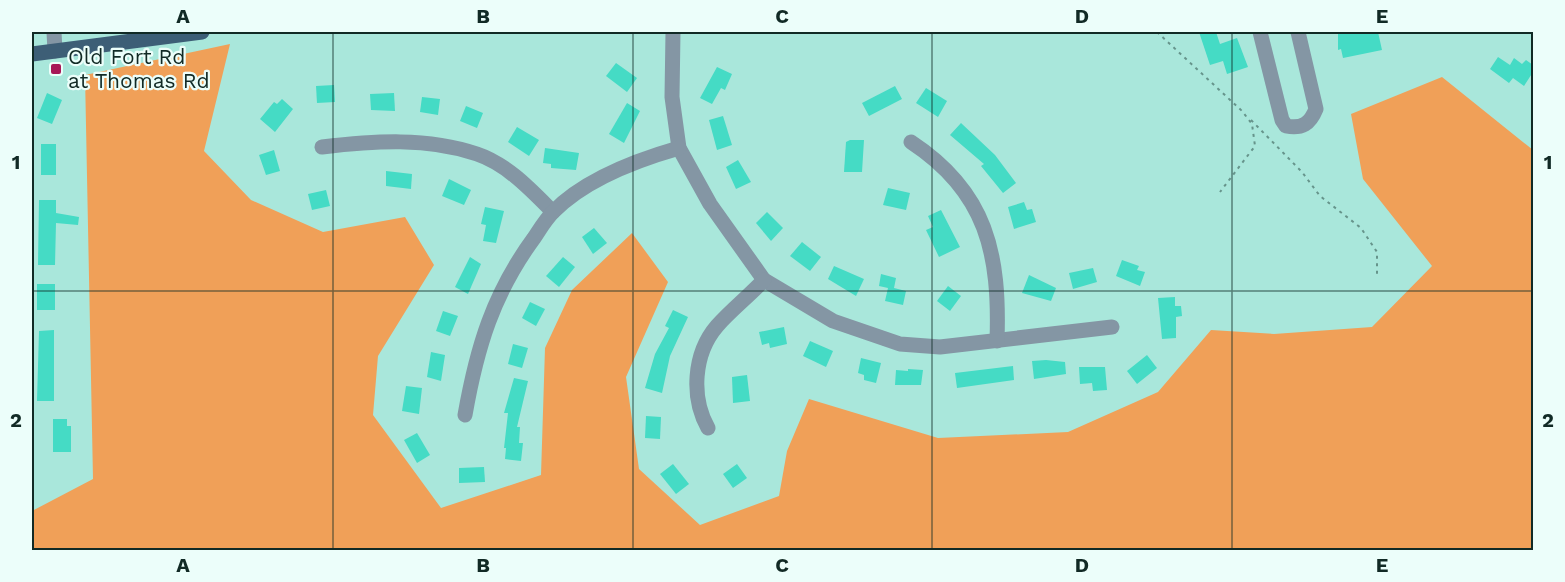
<svg xmlns="http://www.w3.org/2000/svg" width="1565" height="582" font-family="'Work Sans',sans-serif">
<rect width="100%" height="100%" fill="#a9e7db"/>
<polygon fill="#f0a058" points="230,44 204,151 251,200 323,232 405,217 434,265 378,356 373,415 441,508 541,475 545,348 572,290 632,233 668,282 626,377 639,469 700,525 779,496 787,451 809,399 938,438 1068,432 1158,392 1211,330 1274,334 1372,327 1432,266 1363,179 1351,114 1442,77 1533,150 1533,550 32,550 32,511 93,479 85,75"/>
<g fill="#45dbc5">
<polygon points="1199,32 1216,32 1220,44 1237,38 1248,67 1227,74 1223,61 1210,65"/>
<polygon points="1338,32 1378,32 1382,50 1343,58 1341,49 1338,50"/>
<polygon points="1498,57 1510,65 1514,58 1522,64 1526,60 1533,65 1533,72 1524,86 1513,78 1509,83 1490,69"/>
<polygon points="616,63 637,78 627,92 606,76"/>
<polygon points="717,67 732,74 725,90 721,88 712,104 700,98"/>
<polygon points="334,85 335,102 317,103 316,86"/>
<polygon points="895,86 902,99 869,116 862,103"/>
<polygon points="926,88 947,101 938,117 916,103"/>
<polygon points="47,93 62,100 52,124 37,118"/>
<polygon points="394,93 395,111 371,110 370,94"/>
<polygon points="422,97 440,99 438,115 420,112"/>
<polygon points="282,99 293,109 275,132 260,119 274,102 277,104"/>
<polygon points="627,103 640,111 624,143 609,134"/>
<polygon points="466,106 483,113 477,128 460,121"/>
<polygon points="723,116 732,145 717,150 709,120"/>
<polygon points="961,123 995,155 1016,183 1003,193 981,166 984,164 950,135"/>
<polygon points="517,127 539,140 529,156 508,142"/>
<polygon points="850,140 864,140 862,172 844,172 846,142"/>
<rect x="41" y="144" width="15" height="31"/>
<polygon points="545,148 579,153 576,170 551,168 551,164 543,163"/>
<polygon points="274,150 280,171 266,175 259,155"/>
<polygon points="738,160 751,182 736,189 726,167"/>
<polygon points="386,171 412,174 411,189 386,186"/>
<polygon points="449,179 471,190 464,205 442,196"/>
<polygon points="888,188 910,193 906,210 883,205"/>
<polygon points="326,190 330,206 312,210 308,194"/>
<polygon points="39,200 56,200 56,213 79,217 78,225 56,223 55,265 38,265"/>
<polygon points="1024,202 1027,210 1032,209 1036,222 1014,229 1008,207"/>
<polygon points="485,207 504,211 496,243 483,241 486,225 481,224"/>
<polygon points="941,210 960,247 939,257 926,230 933,227 928,216"/>
<polygon points="767,212 783,228 771,241 756,223"/>
<polygon points="594,228 607,243 593,254 582,237"/>
<polygon points="802,242 821,257 810,271 790,256"/>
<polygon points="470,257 481,264 468,294 455,287"/>
<polygon points="563,257 575,267 559,287 546,276"/>
<polygon points="1122,260 1139,266 1137,270 1145,272 1140,286 1116,276"/>
<polygon points="834,266 864,279 856,296 828,279"/>
<polygon points="1093,268 1097,282 1073,289 1069,273"/>
<polygon points="881,274 896,278 894,288 906,291 903,305 885,301 888,288 879,286"/>
<polygon points="1029,275 1056,288 1051,301 1022,293"/>
<rect x="37" y="284" width="18" height="26"/>
<polygon points="948,286 961,296 950,311 937,301"/>
<polygon points="1175,297 1175,306 1181,306 1182,316 1176,317 1176,338 1162,339 1158,298"/>
<polygon points="530,302 545,309 536,326 522,318"/>
<polygon points="673,310 688,317 670,356 662,393 645,388 655,354 669,328 665,326"/>
<polygon points="443,311 458,316 450,336 436,331"/>
<polygon points="784,327 787,344 770,348 769,343 762,345 759,332"/>
<polygon points="54,330 54,401 37,401 39,331"/>
<polygon points="810,341 833,351 826,367 803,356"/>
<polygon points="513,344 528,348 522,368 508,364"/>
<polygon points="431,352 445,355 441,381 427,377"/>
<polygon points="1147,355 1157,368 1137,384 1127,371"/>
<polygon points="861,358 881,363 876,383 864,380 864,375 858,373"/>
<polygon points="1046,360 1065,362 1066,374 1034,379 1032,361"/>
<polygon points="1013,366 1014,380 957,388 955,373"/>
<polygon points="1079,367 1105,367 1107,390 1093,391 1092,383 1080,384"/>
<polygon points="908,369 923,370 921,385 895,385 896,370 908,371"/>
<polygon points="747,375 750,401 733,403 732,377"/>
<polygon points="514,378 528,381 517,427 520,427 519,443 523,443 521,461 505,459 506,448 504,448 508,413 504,413"/>
<polygon points="406,386 422,388 419,414 402,411"/>
<polygon points="646,416 661,417 660,439 645,438"/>
<polygon points="53,419 67,419 67,426 71,426 71,452 53,452"/>
<polygon points="417,433 430,455 417,463 404,440"/>
<polygon points="673,464 689,484 676,494 660,474"/>
<polygon points="737,464 747,478 733,488 723,474"/>
<polygon points="484,467 485,482 459,483 459,468"/>
</g>
<g fill="none" stroke-linecap="round" stroke-linejoin="round">
<g stroke="#66948b" stroke-width="2" stroke-dasharray="3 4.5" stroke-linecap="butt">
<polyline points="1157,32 1242,111 1252,124 1255,146 1220,192"/>
<polyline points="1251,120 1302,172 1320,196 1361,228 1377,252 1377,276"/>
</g>
<g stroke="#8496a4" stroke-width="15">
<polyline points="54,32 55,51"/>
<polyline points="673,32 672,97 679,148 710,204 764,280 833,321 900,344 940,347 1112,327"/>
<path d="M1260 32 1282 120 1286 126C1302 129 1310 124 1316 109L1298 32"/>
<path d="M911 142C987 192 1000 254 997 341"/>
<path d="M322 147C374 141 427 137 477 154 507 164 531 190 553 212"/>
<path d="M465 415C477 347 493 294 534 238 540 229 546 219 553 212 585 179 637 160 679 148"/>
<path d="M708 428C691 398 693 354 717 326 731 310 749 296 764 280"/>
</g>
<polyline stroke="#3d5e76" stroke-width="15" points="32,54 202,32"/>
</g>
<path fill="none" stroke="#112a25" stroke-width="1.5" stroke-opacity="0.55" d="M333 32V550M633 32V550M932 32V550M1232 32V550M32 291H1534"/>
<rect fill="#a71757" stroke="#ecfefa" stroke-width="2" x="50" y="63" width="12" height="12" rx="3"/>
<g text-anchor="middle" stroke-width="4.5" stroke-linejoin="round" paint-order="stroke">
<g font-size="21" fill="#112a25" stroke="#ecfefa" text-anchor="start">
<text x="68" y="64">Old Fort Rd<tspan x="68" dy="24">at Thomas Rd</tspan></text>
</g>
</g>
<rect width="1565" height="582" fill="none" stroke="#ecfefa" stroke-width="66"/>
<rect x="33" y="33" width="1499" height="516" fill="none" stroke="#112a25" stroke-width="2"/>
<g font-size="20" text-anchor="middle" font-weight="bold" fill="#112a25">
<text x="183" y="23">A</text>
<text x="483" y="23">B</text>
<text x="782" y="23">C</text>
<text x="1082" y="23">D</text>
<text x="1382" y="23">E</text>
<text x="16" y="169">1</text>
<text x="1548" y="169">1</text>
<text x="16" y="427">2</text>
<text x="1548" y="427">2</text>
<text x="183" y="572">A</text>
<text x="483" y="572">B</text>
<text x="782" y="572">C</text>
<text x="1082" y="572">D</text>
<text x="1382" y="572">E</text>
</g>
</svg>
